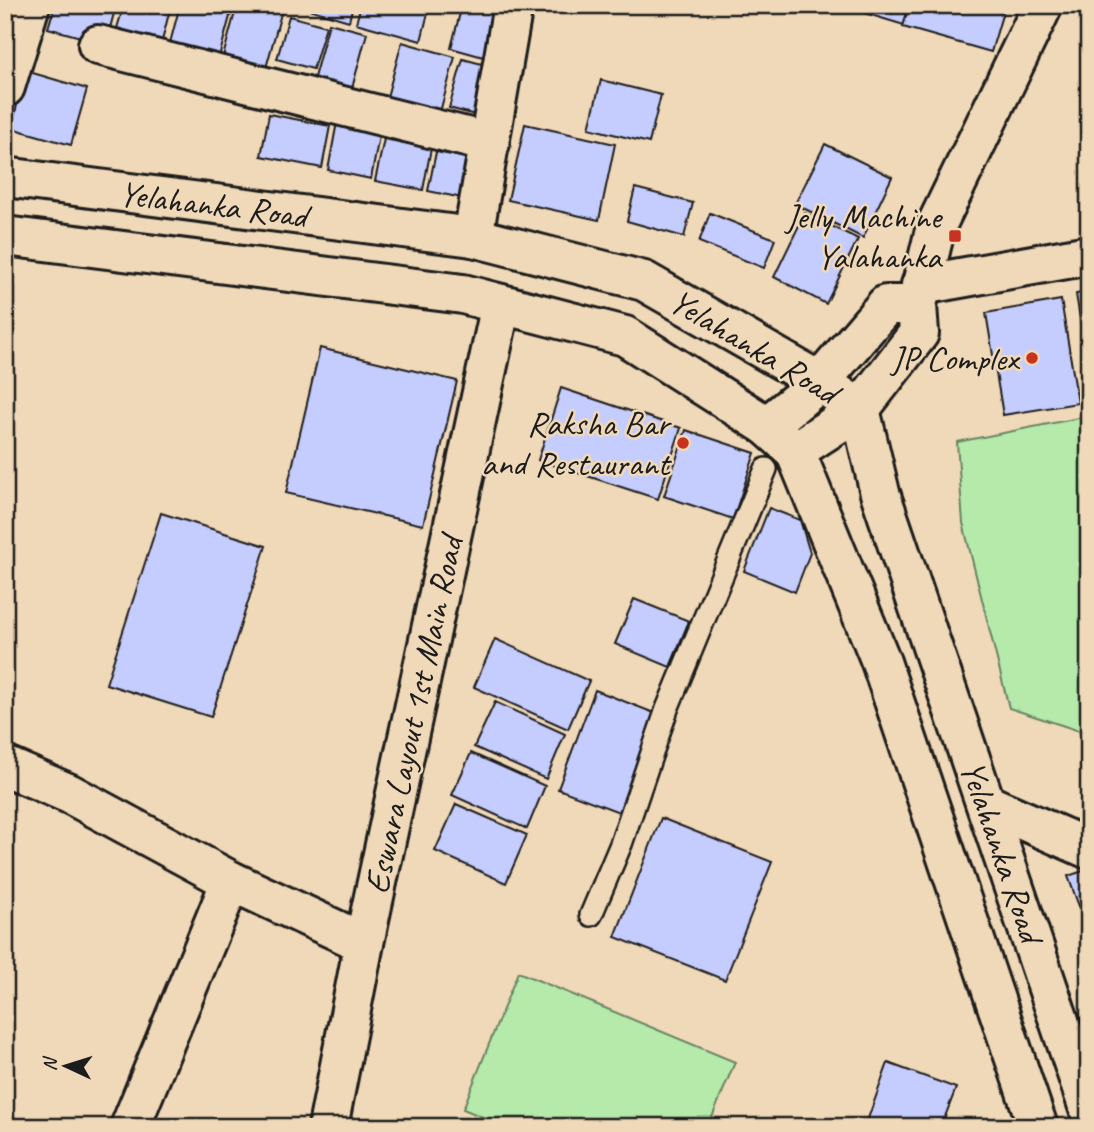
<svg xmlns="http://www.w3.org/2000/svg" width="1094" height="1132" font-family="Caveat,sans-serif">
<rect width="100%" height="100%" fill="#f0d9b8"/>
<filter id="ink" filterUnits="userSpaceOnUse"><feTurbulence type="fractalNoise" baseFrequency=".0143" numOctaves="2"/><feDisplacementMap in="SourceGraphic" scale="14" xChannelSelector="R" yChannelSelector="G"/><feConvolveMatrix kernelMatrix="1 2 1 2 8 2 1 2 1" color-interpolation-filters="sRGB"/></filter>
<g filter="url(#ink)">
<g fill="#b5eaab" stroke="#688364" stroke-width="2">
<polygon points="1089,416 1089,734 1009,708 963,523 957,442"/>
<polygon points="518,972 735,1062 708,1127 507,1127 463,1109"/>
</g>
<g fill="#c5ccfe" stroke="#1c1c1c" stroke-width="2">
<polygon points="55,5 116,5 106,44 48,28"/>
<polygon points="124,5 171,5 162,41 117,28"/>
<polygon points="180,5 233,5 219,57 170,43"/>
<polygon points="237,5 266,5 282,10 264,75 221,64"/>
<polygon points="295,5 353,5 349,21"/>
<polygon points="361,5 430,5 421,41 356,23"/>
<polygon points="462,5 475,5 499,12 487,58 451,48"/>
<polygon points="838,5 909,5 904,25"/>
<polygon points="909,5 1005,5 991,52 903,27"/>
<polygon points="289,16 326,26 313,69 277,59"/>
<polygon points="329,23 367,33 348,103 310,92"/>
<polygon points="402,42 455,57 437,123 384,108"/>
<polygon points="463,59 497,68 483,117 449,108"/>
<polygon points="26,71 87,89 71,145 11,128"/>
<polygon points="601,80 661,95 649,143 589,128"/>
<polygon points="269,114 330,126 322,168 261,156"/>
<polygon points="337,122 380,131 371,179 328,170"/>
<polygon points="525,124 615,144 599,220 508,200"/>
<polygon points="384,139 431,148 423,190 375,181"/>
<polygon points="825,144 892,177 863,238 795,204"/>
<polygon points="436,152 479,160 472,200 428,191"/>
<polygon points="635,188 693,203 684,237 627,221"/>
<polygon points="710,213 775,239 764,268 699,242"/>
<polygon points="805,213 858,239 826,304 774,277"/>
<polygon points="1089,292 1089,375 1076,294"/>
<polygon points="1061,300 1078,403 1003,415 986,313"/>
<polygon points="320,348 457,381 423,525 286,493"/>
<polygon points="561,388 681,428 658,499 538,460"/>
<polygon points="686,430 755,453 733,519 664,496"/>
<polygon points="769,508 800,520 810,553 795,592 744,571"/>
<polygon points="161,513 266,546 211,717 106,684"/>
<polygon points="634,599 689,621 670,667 615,644"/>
<polygon points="495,639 589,681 568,729 474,687"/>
<polygon points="595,690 657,714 619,812 558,789"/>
<polygon points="495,702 565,734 546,779 474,747"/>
<polygon points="471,753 545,786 527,829 452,795"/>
<polygon points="456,804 527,835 506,883 435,851"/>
<polygon points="661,818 772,862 725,980 615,937"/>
<polygon points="1089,869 1089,934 1068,876"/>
<polygon points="888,1063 956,1088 941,1127 865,1127"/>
</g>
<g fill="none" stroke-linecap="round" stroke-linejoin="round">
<defs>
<polyline id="service" points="591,915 621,844 667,709 766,469"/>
<g id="minor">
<polyline points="98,45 490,143"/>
<polyline points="5,87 30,5"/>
<polyline points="473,237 513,5"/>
<polyline points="921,285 1089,255"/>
<polyline points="5,766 70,794 231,881 364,943"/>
<polyline points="986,804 1089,849"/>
<polyline points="130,1127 231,881"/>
<polyline points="328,1127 364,943 501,304"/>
</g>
<g id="secondary">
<polyline points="5,177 473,237 644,281 820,382 860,409 880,493 1089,1109"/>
<polyline points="5,236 463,294 625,336 767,426 795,451 880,659 1038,1127"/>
<polyline points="767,426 820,382 886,305 917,305"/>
<polyline points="795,451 860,409 919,333 917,305 936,226 1043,5"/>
</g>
</defs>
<use href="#service" stroke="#1c1c1c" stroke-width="26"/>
<use href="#minor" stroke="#1c1c1c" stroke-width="44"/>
<use href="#secondary" stroke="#1c1c1c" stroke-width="44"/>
<use href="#service" stroke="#f0d9b8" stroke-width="21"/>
<use href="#minor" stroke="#f0d9b8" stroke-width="38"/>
<use href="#secondary" stroke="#f0d9b8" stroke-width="38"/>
</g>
</g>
<g fill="#c8321e" stroke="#f0d9b8" stroke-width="2.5">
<rect x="948" y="229" width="14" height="14" rx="3.5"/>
<circle cx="1032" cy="358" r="7"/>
<circle cx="683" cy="443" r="7"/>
</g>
<g text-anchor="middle" stroke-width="5" stroke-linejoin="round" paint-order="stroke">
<g font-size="35" fill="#1c1c1c" stroke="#f0d9b8">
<text transform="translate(213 204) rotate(7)" y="12">Yelahanka Road</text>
<text transform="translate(754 346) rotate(31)" y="12">Yelahanka Road</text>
<text transform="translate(413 715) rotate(-78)" y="12">Eswara Layout 1st Main Road</text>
<text transform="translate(1002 851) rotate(71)" y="12">Yelahanka Road</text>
</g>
<g font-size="35" fill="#1c1c1c" stroke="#f0d9b8" text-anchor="end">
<text x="941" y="228">Jelly Machine<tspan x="941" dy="40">Yalahanka</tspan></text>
<text x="1018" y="370">JP Complex</text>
<text x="669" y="435">Raksha Bar<tspan x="669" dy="40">and Restaurant</tspan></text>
</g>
</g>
<rect width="1094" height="1132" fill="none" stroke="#f0d9b8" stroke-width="28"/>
<rect x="14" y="14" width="1066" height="1104" fill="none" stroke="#1c1c1c" stroke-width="2.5" filter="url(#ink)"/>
<g transform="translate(66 1066) rotate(274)" stroke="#f0d9b8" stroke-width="5" paint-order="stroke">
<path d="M0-5L12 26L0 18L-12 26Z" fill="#1c1c1c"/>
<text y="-10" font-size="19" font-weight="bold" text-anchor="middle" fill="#1c1c1c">N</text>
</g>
</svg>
